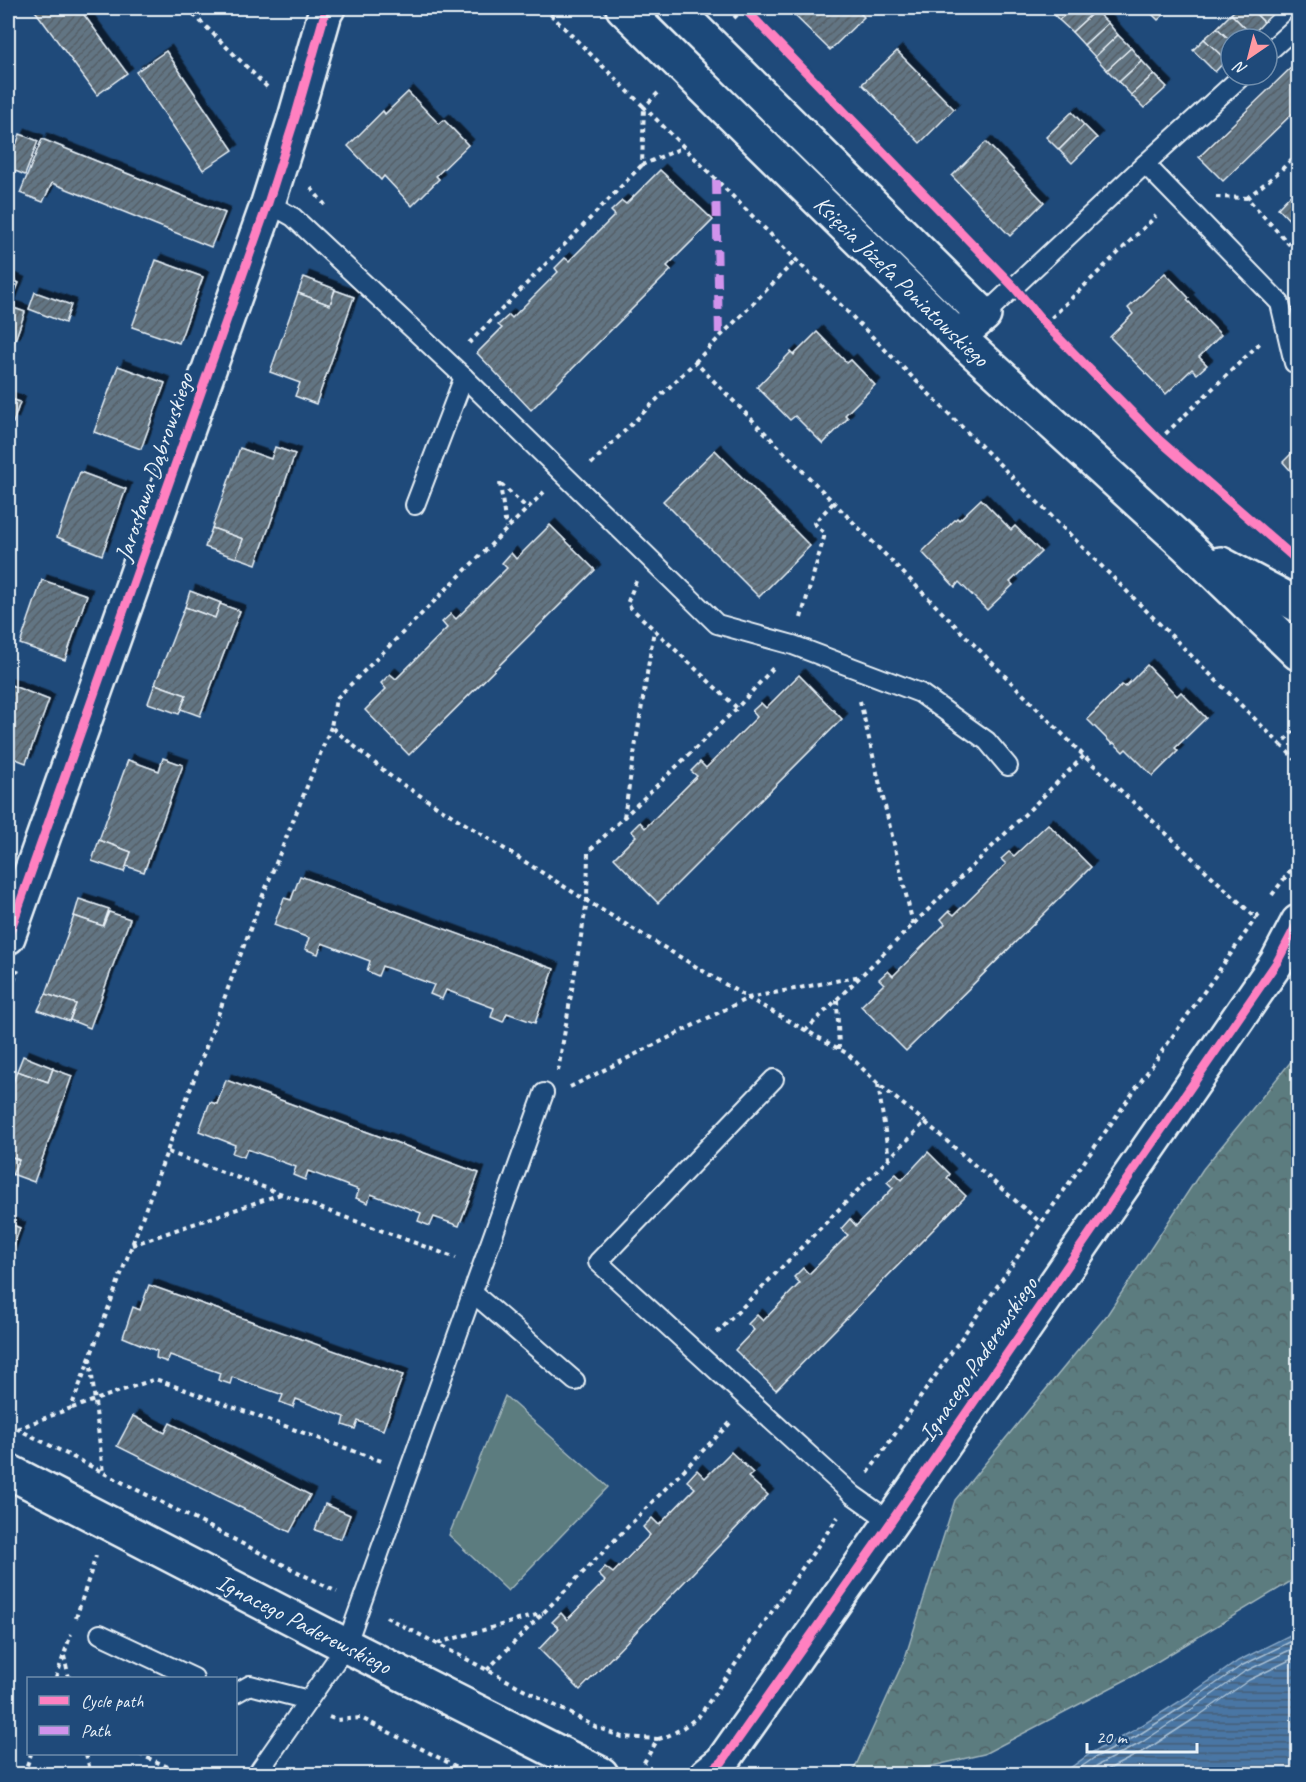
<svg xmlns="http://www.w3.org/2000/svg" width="1306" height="1782" font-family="Caveat,sans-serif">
<defs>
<pattern id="forest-crowns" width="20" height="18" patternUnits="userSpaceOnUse" patternTransform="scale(1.5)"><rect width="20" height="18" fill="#5b7b7f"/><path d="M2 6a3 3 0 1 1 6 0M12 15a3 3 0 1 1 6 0" fill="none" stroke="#526467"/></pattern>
<pattern id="water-rules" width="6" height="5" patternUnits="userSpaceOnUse" patternTransform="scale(1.5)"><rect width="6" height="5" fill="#4876a4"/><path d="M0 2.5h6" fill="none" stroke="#475f77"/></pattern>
<pattern id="building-hatch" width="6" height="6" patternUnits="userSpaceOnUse" patternTransform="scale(1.5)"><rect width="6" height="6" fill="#627583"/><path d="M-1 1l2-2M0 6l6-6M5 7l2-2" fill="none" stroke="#545e66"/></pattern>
<filter id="shadow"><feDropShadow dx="5.5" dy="-5.5" stdDeviation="0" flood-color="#0009"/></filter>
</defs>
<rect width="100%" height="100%" fill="#1f4a7a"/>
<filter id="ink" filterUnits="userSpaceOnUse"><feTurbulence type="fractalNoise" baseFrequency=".0167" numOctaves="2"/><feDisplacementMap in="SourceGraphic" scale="12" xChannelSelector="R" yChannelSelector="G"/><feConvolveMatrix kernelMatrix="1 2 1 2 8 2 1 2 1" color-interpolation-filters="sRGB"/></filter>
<g filter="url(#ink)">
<polygon fill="url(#forest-crowns)" stroke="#a2b6bc" stroke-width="1.5" points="1298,1057 1298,1577 1135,1675 984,1754 898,1774 852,1774 905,1658 955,1500 1107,1315 1203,1169 1293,1059"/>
<polygon fill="#5b7b7f" stroke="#a2b6bc" stroke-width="1.5" points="505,1396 608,1487 508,1591 449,1535"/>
<polygon fill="url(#water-rules)" stroke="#88a7c6" stroke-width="1.5" points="1298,1631 1298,1767 1289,1774 1062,1774 1091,1753 1133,1731 1185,1698 1238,1661"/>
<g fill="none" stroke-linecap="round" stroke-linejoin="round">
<g stroke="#a8c0d6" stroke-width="1.5">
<polyline points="1071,1774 1094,1758 1137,1736 1188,1703 1241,1666 1298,1638"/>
<polyline points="1084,1774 1098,1765 1141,1743 1192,1709 1244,1672 1298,1646"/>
<polyline points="1099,1774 1146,1750 1197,1717 1249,1680 1298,1656"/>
</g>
</g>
<g fill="url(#building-hatch)" stroke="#e8f1f8" stroke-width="1.5" filter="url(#shadow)">
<polygon points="33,8 79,8 127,73 97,95"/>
<polygon points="787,8 855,8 864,17 830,50"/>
<polygon points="1048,8 1073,8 1059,20"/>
<polygon points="1073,8 1092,8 1095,11 1072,32 1059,20"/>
<polygon points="1146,8 1171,8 1158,20"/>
<polygon points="1237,8 1250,8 1264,22 1252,35 1231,14"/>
<polygon points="1250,8 1279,8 1264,22"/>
<polygon points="1095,11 1108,23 1084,45 1072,32"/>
<polygon points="1231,14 1252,35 1247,39 1231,39 1231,41 1217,28"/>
<polygon points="1108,23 1118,35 1095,57 1084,45"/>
<polygon points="1217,28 1231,41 1231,55 1226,60 1204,39"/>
<polygon points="1118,35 1131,48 1107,70 1095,57"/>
<polygon points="1204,39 1226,60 1215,72 1193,50"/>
<polygon points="1131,48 1142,61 1119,82 1107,70"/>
<polygon points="166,51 233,150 203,170 136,72"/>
<polygon points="897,51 954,109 920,143 862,84"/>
<polygon points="1142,61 1154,74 1131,95 1119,82"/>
<polygon points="1298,61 1298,108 1223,181 1199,157"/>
<polygon points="1154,74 1167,87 1144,108 1131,95"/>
<polygon points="408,92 439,124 444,120 468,145 436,176 439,179 412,206 384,176 381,180 348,146 383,111 385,114"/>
<polygon points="1072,112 1084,125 1059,150 1046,137"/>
<polygon points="1084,125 1097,138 1072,163 1059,150"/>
<polygon points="20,134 38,141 25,175 8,168"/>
<polygon points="42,139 225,213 211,247 52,183 43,202 20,193"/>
<polygon points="986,142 1044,202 1010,236 952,176"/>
<polygon points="660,170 713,220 667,266 671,270 531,410 477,353 502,328 498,325 509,315 512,318 558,272 555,268 565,258 569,261 615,215 611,211 622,201 626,204"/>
<polygon points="1298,187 1298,229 1278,208"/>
<polygon points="156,260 203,277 179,343 132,327"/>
<polygon points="1165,273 1189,298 1187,300 1221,335 1199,357 1207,365 1197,374 1192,369 1166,394 1110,337 1133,314 1128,308"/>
<polygon points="304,277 335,289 330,305 298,293"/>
<polygon points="8,278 19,283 10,305 8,304"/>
<polygon points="335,290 354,297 316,404 295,396 300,383 270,372 298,293 330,305"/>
<polygon points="35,292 71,305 65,323 29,309"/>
<polygon points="8,306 25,312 14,343 8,341"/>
<polygon points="817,332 847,363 851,360 875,385 845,415 848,418 823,444 795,416 790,420 757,387 791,352 794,355"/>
<polygon points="118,366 165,383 141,449 94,432"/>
<polygon points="8,398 20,402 13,423 8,421"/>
<polygon points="275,447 295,454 256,564 236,557 243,539 212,528 240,448 271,459"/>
<polygon points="1298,447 1298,479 1283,462"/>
<polygon points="715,450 810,546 759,597 663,501"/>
<polygon points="80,472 126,489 102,555 57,537"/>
<polygon points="981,499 1011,530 1015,526 1041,552 1010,582 1013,585 987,610 959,582 955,587 922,552 957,518 959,520"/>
<polygon points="550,525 595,570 409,755 365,710 386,689 381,683 390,674 396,679 447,628 442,622 451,614 456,619 507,568 502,563 511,553 516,559"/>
<polygon points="212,528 243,539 236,558 205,547"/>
<polygon points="42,580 87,595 65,660 20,644"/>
<polygon points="190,591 221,603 215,618 185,607"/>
<polygon points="220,604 240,611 200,716 181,709 186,695 155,684 185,607 215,618"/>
<polygon points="1147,665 1177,696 1181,692 1206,718 1175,748 1178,751 1153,776 1126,749 1123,752 1114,743 1112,744 1087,719 1122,685 1125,687"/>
<polygon points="799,675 842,719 658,903 614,858 636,836 631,831 640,822 645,828 697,776 691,771 700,762 706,768 757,717 752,711 761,703 766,708"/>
<polygon points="8,684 49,700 26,763 8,756"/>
<polygon points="155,684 186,695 179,714 148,703"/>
<polygon points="163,758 183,765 144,872 126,866 131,852 99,840 128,760 159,771"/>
<polygon points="1048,824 1091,867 906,1051 861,1006 884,984 879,979 888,971 893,976 945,924 941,919 949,911 954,915 1006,864 1001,859 1009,852 1014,856"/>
<polygon points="99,840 131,852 124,872 92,861"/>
<polygon points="300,876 554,969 535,1023 507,1013 503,1022 491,1017 494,1008 446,990 442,999 430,994 434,985 382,966 378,976 367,971 370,961 322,943 318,954 305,949 309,938 274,925 284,898 291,900"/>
<polygon points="79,899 109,909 103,926 74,916"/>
<polygon points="109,912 130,919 90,1028 70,1020 76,1004 46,994 74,916 103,926"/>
<polygon points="46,994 76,1004 69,1021 38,1010"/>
<polygon points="23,1056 53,1068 48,1082 17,1071"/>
<polygon points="53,1069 72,1076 34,1182 12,1174 19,1160 8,1155 8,1097 17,1071 48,1082"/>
<polygon points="226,1080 479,1173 459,1226 434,1217 430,1226 418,1221 421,1213 371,1194 368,1203 356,1198 359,1190 308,1171 305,1180 293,1175 296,1167 247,1149 244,1157 232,1153 235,1145 199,1131 210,1102 217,1104"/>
<polygon points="928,1152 950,1174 947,1178 966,1196 776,1390 735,1350 754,1330 748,1324 757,1315 763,1321 800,1283 794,1277 803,1268 809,1274 848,1235 841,1229 850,1219 856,1226 893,1188 887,1182 896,1174 902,1180"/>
<polygon points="8,1155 19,1160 12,1175 8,1173"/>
<polygon points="8,1223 20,1228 8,1261"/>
<polygon points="149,1285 403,1375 383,1430 358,1421 355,1429 343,1425 345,1417 296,1399 293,1407 280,1402 283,1395 232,1377 230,1384 218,1380 220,1373 170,1355 167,1362 156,1358 157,1351 123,1337 133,1307 140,1310"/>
<polygon points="133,1416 165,1433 170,1423 310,1495 290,1532 117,1446"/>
<polygon points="731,1452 753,1473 748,1477 768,1495 580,1690 539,1649 559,1628 552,1622 561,1613 567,1620 605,1581 598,1574 605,1567 613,1573 650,1535 643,1527 652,1518 659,1525 695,1488 687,1481 697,1470 705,1478"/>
<polygon points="325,1504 350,1515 341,1539 315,1530"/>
</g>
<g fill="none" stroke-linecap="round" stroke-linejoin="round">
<defs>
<g id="service">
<polyline points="1267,53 1298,25"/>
<polyline points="1145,164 1280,303 1294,363"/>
<polyline points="268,203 293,217 464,377 717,624 793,645 920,693 987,741 1008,766"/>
<polyline points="984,315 1145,164 1243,75"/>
<polyline points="415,505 464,377"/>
<polyline points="774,1079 598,1262 853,1495 891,1522"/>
<polyline points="473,1293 575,1381"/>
<polyline points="100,1634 194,1678"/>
<polyline points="236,1693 250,1685 308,1700"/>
<polyline points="257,1774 346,1646 544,1093"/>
</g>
<g id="minor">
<polyline points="674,8 984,315 958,337"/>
<polyline points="8,937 268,203 295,118 325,13 328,8"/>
<path id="s1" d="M8 1471 331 1638 601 1774"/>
<polyline points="707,1774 722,1762 891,1522 1277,962 1298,922"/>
</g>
<g id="secondary">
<path id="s2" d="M623 8 958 337 1187 546 1298 653"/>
<polyline points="1221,564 1298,605"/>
</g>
</defs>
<use href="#service" stroke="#e8f1f8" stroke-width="22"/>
<use href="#minor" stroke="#e8f1f8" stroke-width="38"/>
<use href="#secondary" stroke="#e8f1f8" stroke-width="38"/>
<g stroke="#e8f1f8" stroke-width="4" stroke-dasharray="4.5 4.5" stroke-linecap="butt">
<polyline points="187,8 267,87"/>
<polyline points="544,8 644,107 642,165 684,147"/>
<polyline points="734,18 744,8"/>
<polyline points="658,93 644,107 947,412 1281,745 1298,726"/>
<polyline points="311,188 325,205"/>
<polyline points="1216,197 1247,198 1298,254"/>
<polyline points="1247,198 1280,171 1298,153"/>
<polyline points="1045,324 1156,216"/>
<polyline points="469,343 642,165"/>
<polyline points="695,362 796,260"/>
<polyline points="1159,440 1260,343"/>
<polyline points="591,464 695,362 1084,756 1256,918 1261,911"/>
<polyline points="500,483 506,528"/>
<polyline points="501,484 527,508"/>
<polyline points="544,492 336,699 331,727 394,779 587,901 748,998 848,1054 878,1084 925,1122"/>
<polyline points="636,581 627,604 737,708 773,668"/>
<polyline points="801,618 825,534 814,523 834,502"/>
<polyline points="860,701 913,924"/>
<polyline points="1281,745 1298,762"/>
<polyline points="624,817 654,630"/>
<polyline points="1272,895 1298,860"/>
<polyline points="8,998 18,970"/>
<polyline points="837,1000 839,1049"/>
<polyline points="805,1031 1084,756"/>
<polyline points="558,1071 587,901 588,852 737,708"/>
<polyline points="878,1084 889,1158"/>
<polyline points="570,1087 748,998 861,976"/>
<polyline points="168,1152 456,1258"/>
<polyline points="132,1245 281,1194"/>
<polyline points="717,1333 925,1122 1041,1223"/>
<polyline points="90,1358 103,1473"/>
<polyline points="72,1408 155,1379 384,1462"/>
<polyline points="8,1424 337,1592"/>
<polyline points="17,1429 71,1408 261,900 331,727"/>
<polyline points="868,1473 1041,1223 1256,918"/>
<polyline points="386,1617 596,1727 622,1737 658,1739 637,1774"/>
<polyline points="76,1618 96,1556"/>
<polyline points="438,1643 543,1613"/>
<polyline points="64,1656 69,1678"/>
<polyline points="487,1670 733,1420"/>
<polyline points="56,1678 71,1634"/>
<polyline points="329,1717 337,1720 361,1718 471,1774"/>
<path d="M658 1739C674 1735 686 1726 699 1716L838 1517"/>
<polyline points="86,1754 91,1774"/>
<polyline points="139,1754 184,1774"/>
<polyline points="24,1774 31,1754"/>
</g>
<use href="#service" stroke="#1f4a7a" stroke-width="18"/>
<use href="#minor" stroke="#1f4a7a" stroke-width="33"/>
<use href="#secondary" stroke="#1f4a7a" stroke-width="33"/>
<polyline stroke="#d193ec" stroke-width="8" stroke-dasharray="15 8" stroke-linecap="butt" points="716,180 719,338"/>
<defs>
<g id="cycleway">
<polyline points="744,8 1014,287 1045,324 1159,440 1298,561"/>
<polyline points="8,937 268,203 295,118 325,13 328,8"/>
<polyline points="707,1774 722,1762 891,1522 1277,962 1298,922"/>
</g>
</defs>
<use href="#cycleway" stroke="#1f4a7a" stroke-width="13"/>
<use href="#cycleway" stroke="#ff80c0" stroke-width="9"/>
</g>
</g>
<g text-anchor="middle" stroke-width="6" stroke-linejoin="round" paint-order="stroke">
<g font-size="24" fill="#e8f1f8" stroke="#1f4a7a">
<text dy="8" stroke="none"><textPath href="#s2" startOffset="390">Księcia Józefa Poniatowskiego</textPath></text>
<text transform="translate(154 467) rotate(-71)" y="8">Jarosława Dąbrowskiego</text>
<text transform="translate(978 1359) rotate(-56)" y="8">Ignacego Paderewskiego</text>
<text dy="8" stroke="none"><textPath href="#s1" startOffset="333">Ignacego Paderewskiego</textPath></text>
</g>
</g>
<rect width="1306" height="1782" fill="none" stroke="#1f4a7a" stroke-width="30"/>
<rect x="15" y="15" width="1276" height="1752" fill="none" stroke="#e8f1f8" stroke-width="2" filter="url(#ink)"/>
<rect x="27" y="1677" width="210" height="78" fill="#1f4a7a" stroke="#6f8dac" stroke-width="1.5"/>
<rect x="39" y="1696" width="30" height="9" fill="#ff80c0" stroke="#6f8dac" stroke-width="1.5"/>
<text x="81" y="1707" font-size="18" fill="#e8f1f8">Cycle path</text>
<rect x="39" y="1726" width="30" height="9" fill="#d193ec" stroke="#6f8dac" stroke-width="1.5"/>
<text x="81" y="1737" font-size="18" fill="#e8f1f8">Path</text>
<g transform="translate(1249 57) rotate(215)"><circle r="28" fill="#1f4a7a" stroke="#6f8dac" stroke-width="1.5"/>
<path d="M0-4.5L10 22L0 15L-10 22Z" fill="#ff9aa2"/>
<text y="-9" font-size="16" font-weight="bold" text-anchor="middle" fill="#e8f1f8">N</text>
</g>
<path d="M1087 1743v9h110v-9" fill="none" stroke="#e8f1f8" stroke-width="3"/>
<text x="1096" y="1743" font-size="18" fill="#e8f1f8" stroke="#1f4a7a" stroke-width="4.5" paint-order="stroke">20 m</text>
</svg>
